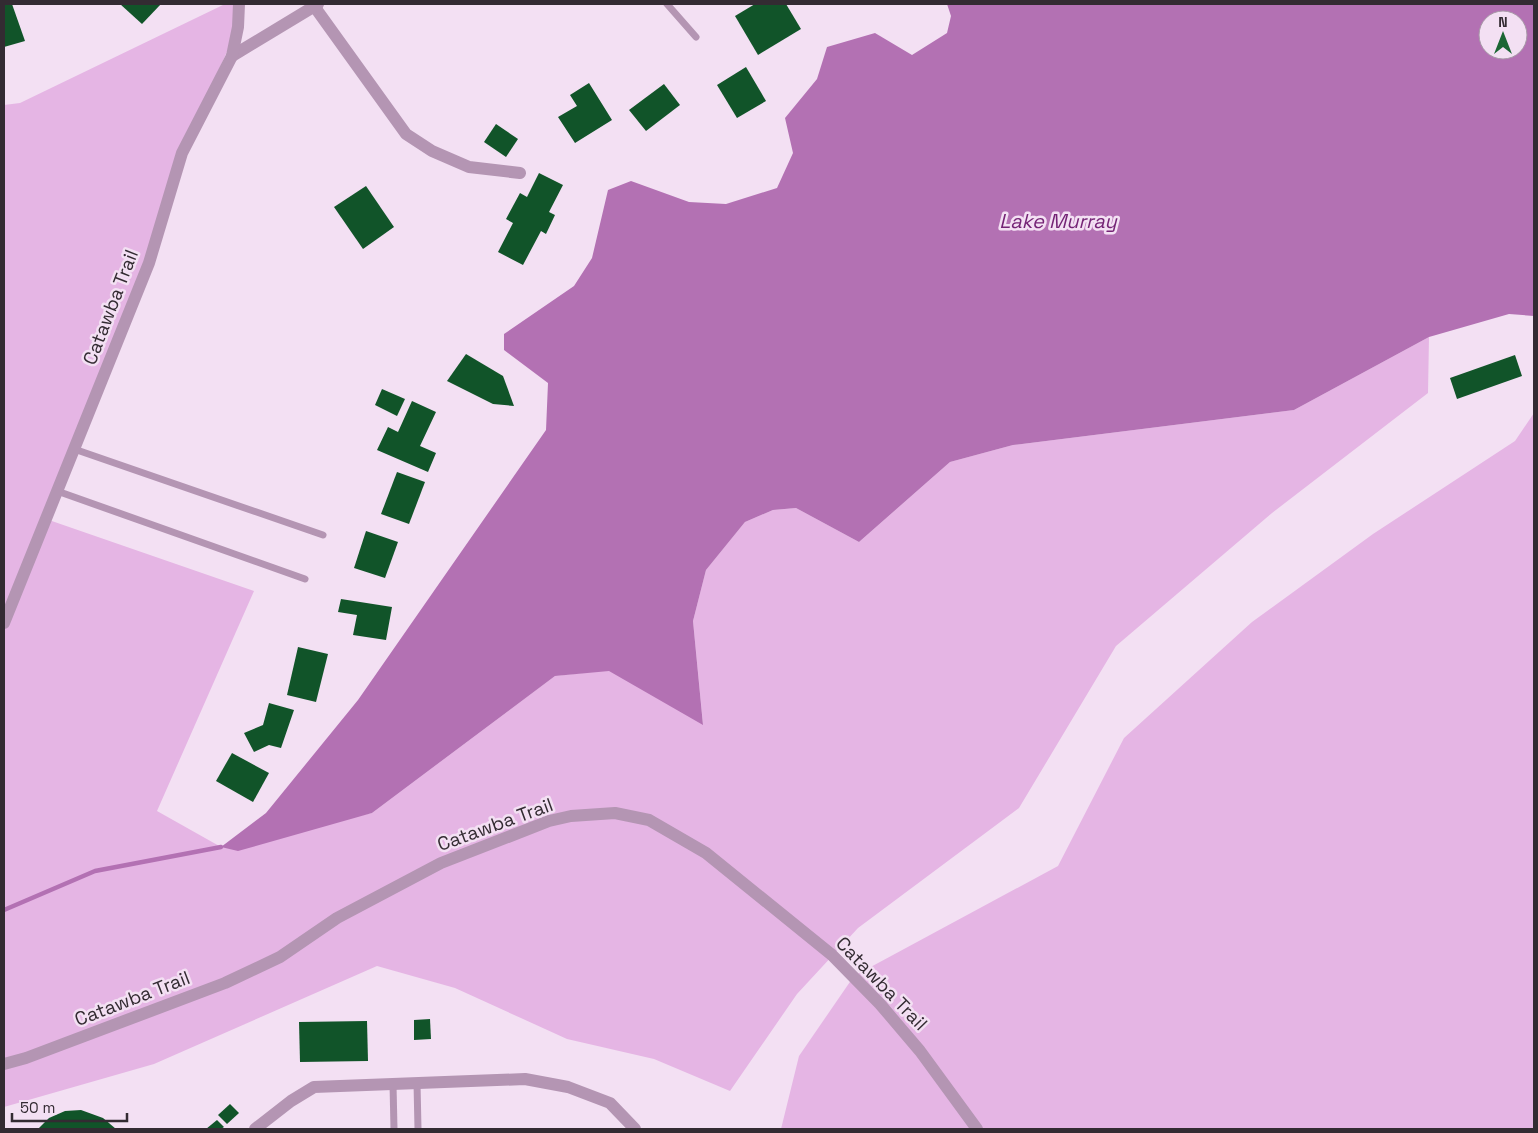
<svg xmlns="http://www.w3.org/2000/svg" width="1538" height="1133" font-family="'Space Grotesk',sans-serif">
<rect width="100%" height="100%" fill="#f3e0f3"/>
<g fill="#e5b5e4">
<polygon points="225,4 239,4 238,27 182,153 149,263 46,519 254,591 157,811 221,847 372,813 555,676 609,670 703,724 693,621 706,570 745,522 773,510 796,508 859,542 950,462 1013,445 1294,410 1429,337 1428,393 1272,513 1116,646 1019,808 858,928 797,994 730,1091 654,1059 567,1039 455,988 377,966 154,1064 4,1107 4,105 20,103"/>
<polygon points="1534,413 1534,1129 781,1129 799,1056 854,976 1058,866 1124,738 1252,622 1373,534 1515,441"/>
</g>
<path fill="#b371b3" fill-rule="evenodd" d="M947 4H1534V316L1509 314 1429 337 1294 410 1013 445 950 462 859 542 796 508 773 510 745 522 706 570 693 621 703 725 609 671 555 676 372 813 238 851 221 847 266 813 358 700 546 430 548 383 504 350V334L574 286 592 258 608 190 631 181 689 202 726 204 777 188 793 153 785 118 817 79 827 47 875 33 912 55 947 33 951 16ZM1488 20H1518V50H1488Z"/>
<g fill="none" stroke-linecap="round" stroke-linejoin="round">
<polyline stroke="#b371b3" stroke-width="4.5" points="4,910 95,871 221,847"/>
</g>
<g fill="#115429">
<polygon points="4,4 12,4 25,41 4,47"/>
<polygon points="120,4 161,4 142,24"/>
<polygon points="755,4 786,4 801,29 758,55 735,16"/>
<polygon points="746,67 766,101 737,118 717,85"/>
<polygon points="589,83 612,120 575,143 558,117 577,106 570,95"/>
<polygon points="664,84 680,105 646,131 629,110"/>
<polygon points="496,124 518,139 506,157 484,142"/>
<polygon points="539,173 563,185 549,212 555,215 546,234 541,231 523,265 498,252 513,223 506,219 520,193 527,197"/>
<polygon points="366,186 394,227 363,249 334,207"/>
<polygon points="466,354 503,376 514,406 493,404 447,381"/>
<polygon points="1515,355 1522,376 1457,399 1450,378"/>
<polygon points="382,389 405,399 397,416 375,405"/>
<polygon points="412,401 436,412 420,446 436,453 428,472 377,450 388,427 398,432"/>
<polygon points="397,472 425,482 409,524 381,514"/>
<polygon points="366,531 398,542 385,578 354,568"/>
<polygon points="341,599 392,607 386,640 353,635 357,615 338,612"/>
<polygon points="298,647 328,654 316,702 287,695"/>
<polygon points="269,703 294,710 281,748 269,745 254,752 244,733 263,725"/>
<polygon points="232,753 269,773 253,802 216,781"/>
<polygon points="430,1019 431,1039 414,1040 414,1020"/>
<polygon points="367,1021 368,1061 300,1062 299,1022"/>
<polygon points="230,1104 239,1113 227,1124 218,1115"/>
<polygon points="81,1110 103,1118 116,1129 38,1129 49,1118 65,1111"/>
<polygon points="217,1120 224,1127 221,1129 206,1129"/>
</g>
<g fill="none" stroke-linecap="round" stroke-linejoin="round">
<g stroke="#b495b3" stroke-width="7">
<polyline points="667,4 696,37"/>
<polyline points="74,449 323,535"/>
<polyline points="57,491 305,579"/>
<polyline points="417,1083 418,1129"/>
<polyline points="393,1084 394,1129"/>
</g>
<g stroke="#b495b3" stroke-width="12">
<polyline points="314,6 406,134 432,151 469,167 520,173"/>
<polyline points="232,56 318,4"/>
<polyline points="4,623 149,263 182,153 232,56 238,27 239,4"/>
<polyline points="4,1064 26,1058 225,983 280,957 337,918 441,863 549,821 571,816 615,813 649,820 706,853 832,955 880,1004 920,1051 977,1129"/>
<polyline points="255,1129 291,1101 314,1087 525,1079 568,1087 610,1103 635,1129"/>
</g>
</g>
<g text-anchor="middle" stroke-width="5" stroke-linejoin="round" paint-order="stroke">
<g font-size="19" fill="#332b32" stroke="#f3e0f3">
<text transform="translate(110 307) rotate(-69)" y="7">Catawba Trail</text>
<text transform="translate(495 824) rotate(-20)" y="7">Catawba Trail</text>
<text transform="translate(882 983) rotate(46)" y="7">Catawba Trail</text>
<text transform="translate(132 998) rotate(-21)" y="7">Catawba Trail</text>
</g>
<g font-size="20" font-style="italic" fill="#752476" stroke="#f3e0f3">
<text x="1058" y="228">Lake Murray</text>
</g>
</g>
<rect width="1538" height="1133" fill="none" stroke="#332b32" stroke-width="10"/>
<g transform="translate(1503 35)"><circle r="24" fill="#f3e0f3" stroke="#a698a6"/>
<path d="M0-4L9 19L0 12L-9 19Z" fill="#1b6634"/>
<text y="-8" font-size="14" font-weight="bold" text-anchor="middle" fill="#332b32">N</text>
</g>
<path d="M12 1113v8h115v-8" fill="none" stroke="#332b32" stroke-width="2.5"/>
<text x="20" y="1113" font-size="15" fill="#332b32" stroke="#f3e0f3" stroke-width="4" paint-order="stroke">50 m</text>
</svg>
